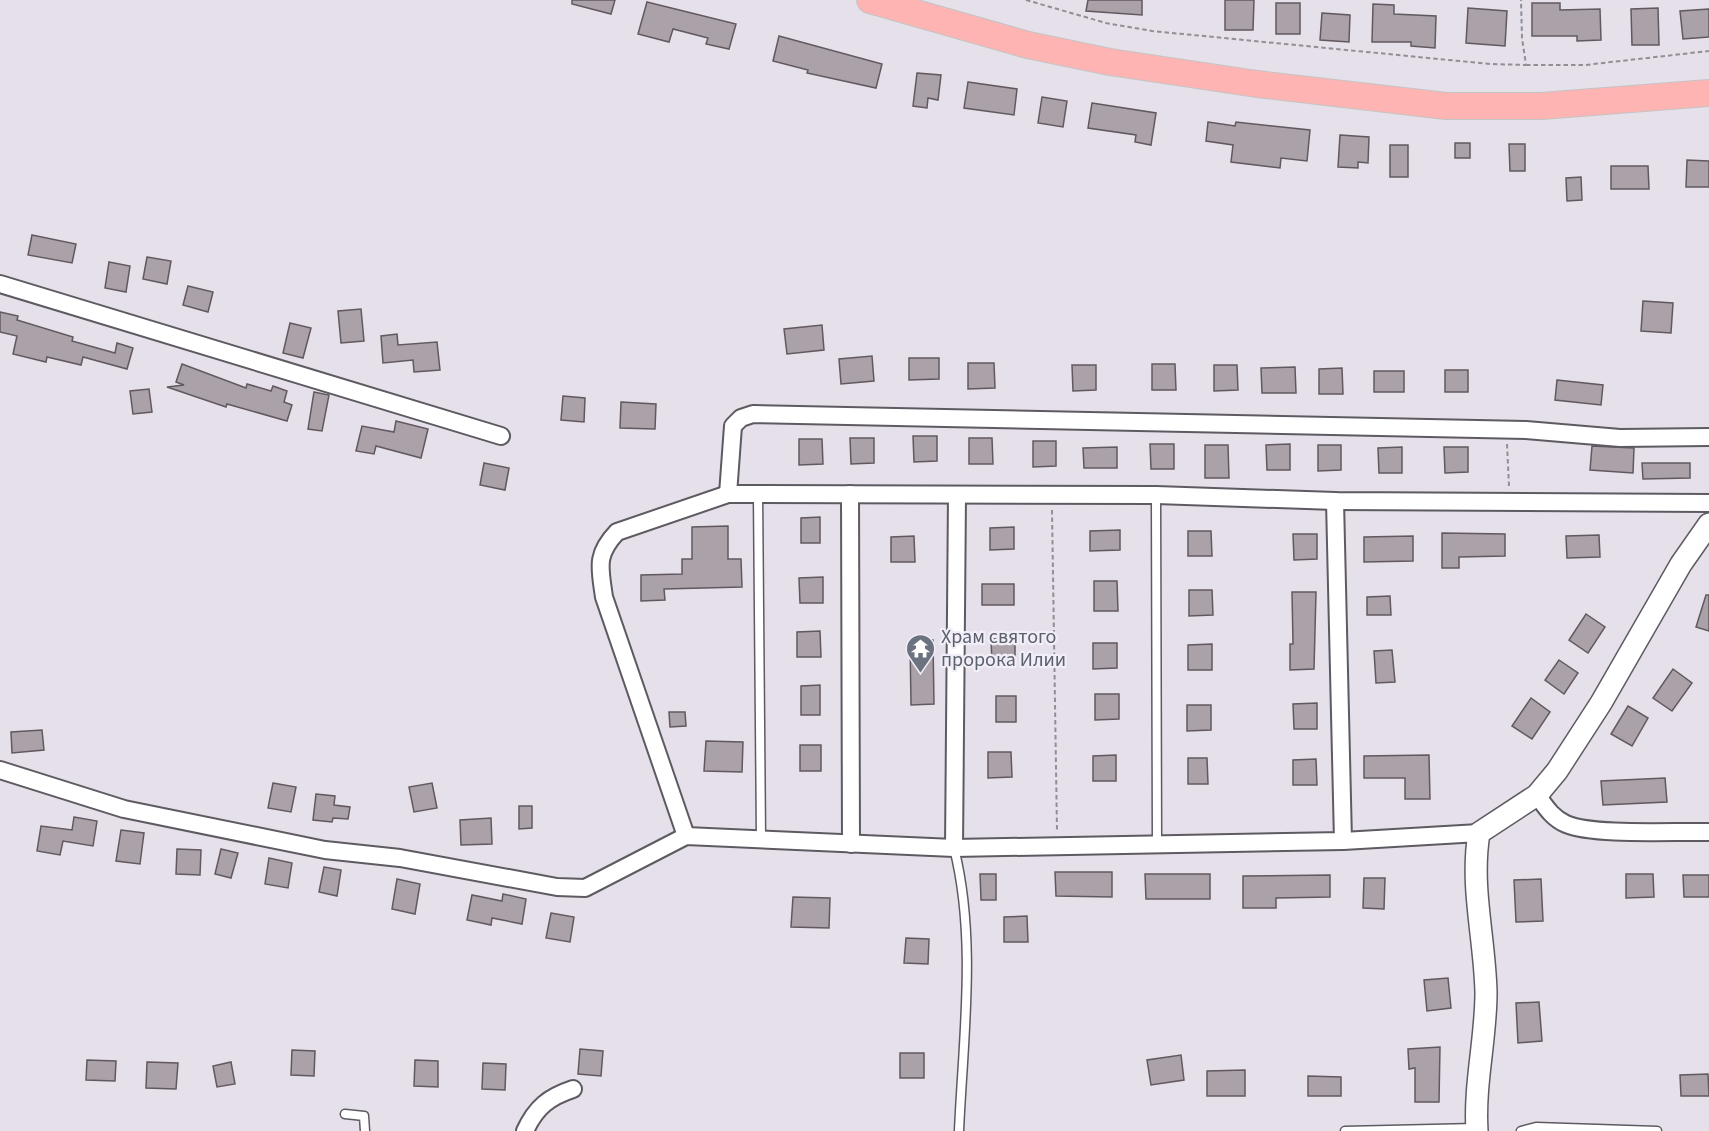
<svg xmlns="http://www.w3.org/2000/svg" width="1709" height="1131" font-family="'Source Sans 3',sans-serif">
<rect width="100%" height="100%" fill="#e5e0ea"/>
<g fill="#aba1a8" stroke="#61595f" stroke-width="1.5">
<polygon points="572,0 615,0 611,14 572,4"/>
<polygon points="1088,0 1142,0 1142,15 1086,11"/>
<polygon points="1225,0 1254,0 1253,30 1225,30"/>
<polygon points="647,2 736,24 729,49 706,44 708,38 673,29 669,42 638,34"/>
<rect x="1276" y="3" width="24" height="31"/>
<polygon points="1532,3 1560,3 1560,10 1600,9 1601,40 1577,41 1577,36 1532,36"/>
<polygon points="1373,4 1394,5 1394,14 1436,16 1435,48 1411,46 1411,42 1372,42"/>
<polygon points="1468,8 1507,11 1505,46 1466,43"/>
<polygon points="1658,8 1659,45 1632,45 1631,9"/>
<polygon points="1709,9 1709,37 1683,39 1680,11"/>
<polygon points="1322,13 1350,15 1349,42 1320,40"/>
<polygon points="779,36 882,64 876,88 807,73 808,70 773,61"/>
<polygon points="917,73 941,75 938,100 928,98 927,108 913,106"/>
<polygon points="968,82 1017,89 1014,115 964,108"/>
<polygon points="1042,97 1067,101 1063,127 1038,123"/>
<polygon points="1092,103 1156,113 1151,145 1135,142 1136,135 1088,128"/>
<polygon points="1208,122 1235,126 1236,122 1310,130 1307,161 1281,158 1280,168 1231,162 1233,145 1206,141"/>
<polygon points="1340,135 1369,137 1368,163 1358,162 1358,168 1338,167"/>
<rect x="1455" y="143" width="15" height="15"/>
<polygon points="1509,144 1525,144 1525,171 1510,171"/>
<rect x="1390" y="145" width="18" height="32"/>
<polygon points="1687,160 1709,161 1709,187 1686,187"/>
<polygon points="1611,166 1648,166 1649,189 1611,189"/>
<polygon points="1581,177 1582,200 1567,201 1566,178"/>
<polygon points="32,235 76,244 72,263 28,255"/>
<polygon points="147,257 171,261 167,284 143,279"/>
<polygon points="109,262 130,266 126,292 105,288"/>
<polygon points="188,286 213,292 208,312 183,305"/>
<polygon points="1643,301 1673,303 1671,333 1641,331"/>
<polygon points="361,309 364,341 341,343 338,311"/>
<polygon points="0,312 18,316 17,320 73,337 72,341 115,353 117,343 133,348 127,369 83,357 81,365 47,357 46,362 13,354 17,336 0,332"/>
<polygon points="290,323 311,328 303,358 283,353"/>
<polygon points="822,325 824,350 787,354 784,329"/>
<polygon points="397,334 398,345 437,342 440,370 414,372 413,360 383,363 381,336"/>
<polygon points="872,356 874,381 841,384 839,359"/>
<polygon points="909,358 939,358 939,379 909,380"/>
<polygon points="968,363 994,363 995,388 968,389"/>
<polygon points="182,364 246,388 247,384 271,391 273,386 287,391 284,402 292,405 287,421 227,404 226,407 167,387 184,385 176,382"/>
<polygon points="1152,364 1175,364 1176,390 1152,390"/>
<polygon points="1072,365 1096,365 1096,390 1073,391"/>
<polygon points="1214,365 1237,365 1238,390 1214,391"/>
<polygon points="1295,367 1296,393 1262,393 1261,368"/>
<polygon points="1342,368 1343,394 1319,394 1319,369"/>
<rect x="1445" y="370" width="23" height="22"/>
<rect x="1374" y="371" width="30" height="21"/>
<polygon points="1557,380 1603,385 1601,405 1555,400"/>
<polygon points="149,389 152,412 133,414 130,391"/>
<polygon points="314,392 329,395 322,431 308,429"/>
<polygon points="563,396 585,398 584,422 561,420"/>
<polygon points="621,402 656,404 655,429 620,428"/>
<polygon points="396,421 428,429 421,458 376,446 374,454 356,451 362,426 394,432"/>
<polygon points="913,436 937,436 937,461 914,462"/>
<polygon points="850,438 874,438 874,463 851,464"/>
<polygon points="969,438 992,438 993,464 969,464"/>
<polygon points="799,439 822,439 823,464 799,465"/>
<polygon points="1033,441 1056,441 1056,466 1033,467"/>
<polygon points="1150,444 1174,444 1174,469 1151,469"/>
<polygon points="1290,444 1290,470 1267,470 1266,445"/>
<polygon points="1205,445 1228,445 1229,478 1205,478"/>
<polygon points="1318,445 1341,445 1341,470 1318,471"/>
<polygon points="1592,446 1634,448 1633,473 1590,470"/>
<polygon points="1117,447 1117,468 1084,468 1083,448"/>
<polygon points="1402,447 1402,473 1379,473 1378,448"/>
<polygon points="1444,447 1468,447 1468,472 1445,473"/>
<polygon points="484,463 509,468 505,490 480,485"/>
<polygon points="1642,463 1690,463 1690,478 1643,479"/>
<polygon points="820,517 820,543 801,543 801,518"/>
<polygon points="728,526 728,559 741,559 742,587 664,589 665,600 641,601 641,575 682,574 682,559 692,559 692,527"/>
<polygon points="1014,527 1014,549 990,550 990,528"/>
<polygon points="1120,530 1120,550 1090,551 1090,531"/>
<polygon points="1188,531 1211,531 1212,556 1188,556"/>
<polygon points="1442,533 1505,534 1505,556 1459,557 1459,568 1442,568"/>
<polygon points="1293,534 1317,534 1317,559 1294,560"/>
<polygon points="1599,535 1600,557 1567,558 1566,536"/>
<polygon points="914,536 915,562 891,562 891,537"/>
<polygon points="1413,536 1413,561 1364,562 1364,537"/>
<polygon points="823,577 823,603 800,603 799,578"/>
<polygon points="1094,581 1117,581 1118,611 1094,611"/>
<rect x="982" y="584" width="32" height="21"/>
<polygon points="1189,590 1212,590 1213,615 1189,616"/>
<polygon points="1292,592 1316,592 1314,669 1290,670 1290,644 1293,644"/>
<polygon points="1706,595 1709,595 1709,631 1696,627"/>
<polygon points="1390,596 1391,615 1367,615 1367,597"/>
<polygon points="1586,614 1605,627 1588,653 1569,640"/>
<polygon points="820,631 821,657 797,657 797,632"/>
<polygon points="1015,638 1015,664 992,664 991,639"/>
<polygon points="933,640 934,704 911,705 910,641"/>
<polygon points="1093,643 1117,643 1117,668 1093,669"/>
<polygon points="1212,644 1212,670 1188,670 1188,645"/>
<polygon points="1392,650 1395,682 1376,683 1374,651"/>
<polygon points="1559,660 1578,673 1564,694 1545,680"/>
<polygon points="1673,669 1692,683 1672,711 1653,698"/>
<polygon points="820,685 820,715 801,715 801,686"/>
<polygon points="1095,694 1119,694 1119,719 1095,720"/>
<rect x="996" y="696" width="20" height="26"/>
<polygon points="1531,698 1550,712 1532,739 1512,726"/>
<polygon points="1317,703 1317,729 1294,729 1293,704"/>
<polygon points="1187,705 1211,705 1211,730 1187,731"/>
<polygon points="1628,706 1648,718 1632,746 1611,734"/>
<polygon points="669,712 685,712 686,726 670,727"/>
<polygon points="42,730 44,750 12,753 11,732"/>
<polygon points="706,741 743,742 742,772 704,771"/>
<rect x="800" y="745" width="21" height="26"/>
<polygon points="988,752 1011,752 1012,777 988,778"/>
<polygon points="1116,755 1116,781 1093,781 1093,756"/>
<polygon points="1429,755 1430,799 1405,799 1405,778 1364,778 1364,756"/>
<polygon points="1188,758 1207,758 1208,784 1188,784"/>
<polygon points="1316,759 1317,785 1293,785 1293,760"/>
<polygon points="1665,778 1667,802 1603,805 1601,781"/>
<polygon points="273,783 296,787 291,812 268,808"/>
<polygon points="432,783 437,808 414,812 409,787"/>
<polygon points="316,794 335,796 334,805 350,807 348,819 333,818 332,822 313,820"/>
<polygon points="519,806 532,806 532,828 519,829"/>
<polygon points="74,817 97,821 93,846 63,841 60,855 37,851 41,826 72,830"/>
<polygon points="491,818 492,844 461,845 460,820"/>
<polygon points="121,830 144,833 140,864 116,861"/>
<polygon points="177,849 201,850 200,875 176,874"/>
<polygon points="221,849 238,853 231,878 215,874"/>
<polygon points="269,858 292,863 288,888 265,884"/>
<polygon points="324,867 341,870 337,896 319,892"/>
<polygon points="1055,872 1112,872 1112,897 1056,896"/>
<polygon points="980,874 996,874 996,900 981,900"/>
<polygon points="1145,874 1210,874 1210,899 1146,899"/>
<polygon points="1626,874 1653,874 1654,897 1626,898"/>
<polygon points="1330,875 1330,897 1276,898 1276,908 1243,908 1243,876"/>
<polygon points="1683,875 1709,875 1709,897 1684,897"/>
<polygon points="1364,878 1385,878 1384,909 1363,908"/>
<polygon points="397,879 420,884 415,914 392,909"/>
<polygon points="1541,879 1543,921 1516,922 1514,880"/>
<polygon points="503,894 526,899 522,924 492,918 491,925 467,920 472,895 502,901"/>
<polygon points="793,897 830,898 829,928 791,927"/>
<polygon points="551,913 574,917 570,942 546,938"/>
<polygon points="1027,916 1028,942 1004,942 1004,917"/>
<polygon points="906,938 929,939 928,964 904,963"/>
<polygon points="1448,978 1451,1008 1427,1011 1424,980"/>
<polygon points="1539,1002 1542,1041 1518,1043 1516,1003"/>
<polygon points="1440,1047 1439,1102 1415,1102 1415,1068 1409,1069 1408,1049"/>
<polygon points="580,1049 603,1051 601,1076 578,1074"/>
<polygon points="292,1050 315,1051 314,1076 291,1075"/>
<rect x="900" y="1053" width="24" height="25"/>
<polygon points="1181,1055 1184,1080 1151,1085 1147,1060"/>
<polygon points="87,1060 116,1061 115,1081 86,1080"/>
<polygon points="415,1060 438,1061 438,1087 414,1086"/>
<polygon points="147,1062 178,1063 176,1089 146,1088"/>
<polygon points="231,1062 235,1084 217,1087 213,1066"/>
<polygon points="483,1063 506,1064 505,1090 482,1089"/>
<polygon points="1245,1070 1245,1096 1207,1096 1207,1071"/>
<polygon points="1708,1074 1709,1096 1681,1096 1680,1075"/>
<polygon points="1308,1076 1341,1077 1341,1096 1308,1096"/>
</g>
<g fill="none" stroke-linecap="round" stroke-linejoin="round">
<defs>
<g id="service">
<polyline points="758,494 761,839"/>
<polyline points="1156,495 1157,845"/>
<path d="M954 848C977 939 963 1039 959 1131"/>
<polyline points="345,1114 364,1116 365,1131"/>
<polyline points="1345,1131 1476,1128"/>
<polyline points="1521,1131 1536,1127 1657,1131"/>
</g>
<g id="minor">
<polyline points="0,284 501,436"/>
<polyline points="728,494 733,426 741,418 753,414 1526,430 1620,438 1709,437"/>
<polyline points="850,494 851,844"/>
<polyline points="1335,501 1343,841"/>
<polyline points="0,770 124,809 325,850 400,858 557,887 585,888 686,836 954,848 1343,841 1479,833"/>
<path d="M1537 795C1545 806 1552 818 1566 824 1594 836 1675 831 1709 832"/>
<path d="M686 836 604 597C600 568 595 555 617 532L728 494 1156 495 1335 501 1709 503"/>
<polyline points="954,848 957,495"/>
<path d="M525 1131C536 1107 549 1097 573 1089"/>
</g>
<path id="tertiary" d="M1477 1131C1474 1084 1486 1039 1486 993 1485 939 1470 887 1479 833L1537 795 1557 771 1601 703 1681 564 1709 524"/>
<polyline id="primary" points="870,0 1028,45 1110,62 1257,84 1446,106 1541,106 1709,93"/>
</defs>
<use href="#service" stroke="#5e5a62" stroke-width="11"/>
<use href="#minor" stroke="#5e5a62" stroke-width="20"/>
<use href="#tertiary" stroke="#5e5a62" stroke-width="24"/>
<use href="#primary" stroke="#c4c4c4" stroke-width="28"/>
<g stroke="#918e95" stroke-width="2" stroke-dasharray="4.5 3" stroke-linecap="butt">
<polyline points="1026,0 1106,23 1152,31 1490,64 1526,65 1522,38 1521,0"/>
<polyline points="1526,65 1585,65 1709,51"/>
<polyline points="1507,444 1509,486"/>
<polyline points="1052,510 1057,831"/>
</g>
<use href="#service" stroke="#fff" stroke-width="8"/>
<use href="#minor" stroke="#fff" stroke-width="16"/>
<use href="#tertiary" stroke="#fff" stroke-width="21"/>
<use href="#primary" stroke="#feb4b3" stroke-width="26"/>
</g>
<defs>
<symbol id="temple-pin" viewBox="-11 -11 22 30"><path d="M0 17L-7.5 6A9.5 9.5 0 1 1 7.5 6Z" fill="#6b7280" stroke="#f2eef7"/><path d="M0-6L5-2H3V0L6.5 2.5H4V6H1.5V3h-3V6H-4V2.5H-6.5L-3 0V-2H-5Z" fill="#fff"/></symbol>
</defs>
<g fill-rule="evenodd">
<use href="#temple-pin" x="904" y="632" width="33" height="45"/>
</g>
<g text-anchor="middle" stroke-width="4.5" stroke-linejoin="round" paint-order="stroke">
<g font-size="20" fill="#5b616d" stroke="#f2eef7" text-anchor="start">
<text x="941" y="643">Храм святого<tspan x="941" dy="23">пророка Илии</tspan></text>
</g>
</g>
</svg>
